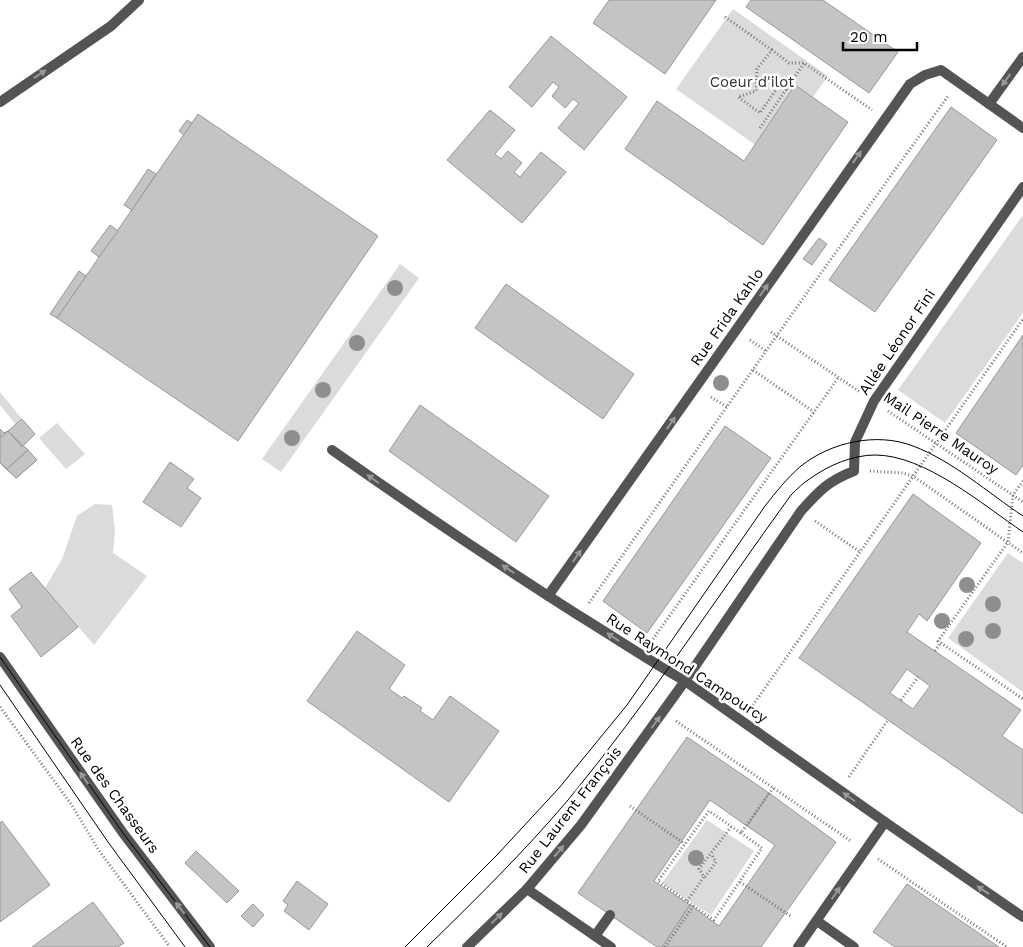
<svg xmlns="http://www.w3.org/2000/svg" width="1023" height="947" font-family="'Work Sans',sans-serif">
<rect width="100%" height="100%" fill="#fff"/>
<g fill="#dbdbdb">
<polygon points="733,9 828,76 771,156 676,89"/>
<polygon points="1023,215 1023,313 945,423 898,390"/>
<polygon points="400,264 419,278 281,472 262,459"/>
<polygon points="0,392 22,419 16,425 0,405"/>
<polygon points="57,423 85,454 66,469 39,438"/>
<polygon points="95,504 112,505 115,530 113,553 147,576 94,645 45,588 62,559 77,516"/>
<polygon points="1008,553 1023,563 1023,692 948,638"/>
<polygon points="707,820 754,851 711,915 662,883"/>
</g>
<g fill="#c4c4c4" stroke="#989898" fill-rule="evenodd">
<polygon points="609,0 716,0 665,74 593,23"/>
<polygon points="751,0 823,0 898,52 869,93 746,7"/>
<polygon points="551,36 627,97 584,150 558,128 579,103 573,99 565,108 552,96 559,87 553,82 532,107 509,87"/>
<polygon points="795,85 848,122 763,245 625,149 657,101 744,161"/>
<polygon points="951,107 997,140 875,312 829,280"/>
<polygon points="490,110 515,130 495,154 501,159 508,151 522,163 514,172 520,177 541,152 566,172 522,223 447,160"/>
<polygon points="198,114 378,236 238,441 57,318"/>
<polygon points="187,120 192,123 184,135 179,131"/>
<polygon points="148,169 156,174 132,210 124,205"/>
<polygon points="110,225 118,231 99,257 91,251"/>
<polygon points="819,238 827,244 812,265 803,259"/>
<polygon points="79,271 86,276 57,318 50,314"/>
<polygon points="506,284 634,374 603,419 475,328"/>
<polygon points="1023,335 1023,465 1016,475 956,433"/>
<polygon points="420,405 549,496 516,542 389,451"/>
<polygon points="22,419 35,434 22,447 8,431"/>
<polygon points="725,426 771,458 647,633 603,601"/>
<polygon points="0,429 4,433 8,431 37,460 16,478 0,463"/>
<polygon points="8,431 22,447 23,445 28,450 7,469 0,463 0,438"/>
<polygon points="28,450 37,460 16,478 7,469"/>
<polygon points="170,462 194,479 187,488 201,498 181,527 143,502"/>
<path d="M913 494 981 543 927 621 919 614 907 632 1021 710 1002 736 1023 750V814L799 658ZM907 669 930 686 913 709 890 693Z"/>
<polygon points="31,572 78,627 41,657 11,616 22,607 9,589"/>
<polygon points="357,631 405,665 389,689 402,698 404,696 422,708 420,711 433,720 450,696 499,731 449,802 307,701"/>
<polygon points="687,737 769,793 747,826 710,800 654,881 690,905 662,947 657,947 578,893"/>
<polygon points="769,793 836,842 761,947 662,947 690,905 719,926 775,845 747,826"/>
<polygon points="2,821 50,885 0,922 0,823"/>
<polygon points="196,851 239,891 227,903 185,863"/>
<polygon points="297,881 328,904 309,930 284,911 288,905 283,901"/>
<polygon points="907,884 999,947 895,947 873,932"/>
<polygon points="93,902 124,943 118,947 32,947"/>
<polygon points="253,904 264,915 253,927 241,916"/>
</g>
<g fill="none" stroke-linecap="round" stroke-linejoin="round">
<g stroke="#767676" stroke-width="3" stroke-dasharray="1 2.5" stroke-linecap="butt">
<polyline points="725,17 772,50"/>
<polyline points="787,90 780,84 760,113 738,97 756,91 757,69 772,50 789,63 804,63 872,110"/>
<polyline points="760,128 804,63"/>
<polyline points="771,332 860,392"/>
<polyline points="750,340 766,351"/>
<polyline points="753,370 814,412"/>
<polyline points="711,397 727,407"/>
<polyline points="888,411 1023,502"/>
<polyline points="870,471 902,473 913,476 1023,553"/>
<polyline points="1023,481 1013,495 1008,542 938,641 1023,699"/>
<polyline points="815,521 860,552"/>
<polyline points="589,603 811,287 948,96"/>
<polyline points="651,642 838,378"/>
<polyline points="935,651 941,642"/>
<polyline points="901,700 918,677"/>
<polyline points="0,707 71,804 98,849 170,947"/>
<polyline points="751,708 1023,319"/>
<polyline points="676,721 852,842"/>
<polyline points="849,777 888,720"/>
<polyline points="630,806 685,844"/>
<polyline points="741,833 762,848 714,920 658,881 709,811 741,833 773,788"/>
<polyline points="878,859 1007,947"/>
<polyline points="705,877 716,862 711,854"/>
<polyline points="740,882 792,917"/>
<polyline points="687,901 704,877 699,869 731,827"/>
<polyline points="665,947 694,905"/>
</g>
<polyline stroke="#545454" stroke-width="10" points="595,936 610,915"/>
<g stroke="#545454" stroke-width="10">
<path d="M685 681 801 511C819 491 828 481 854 471L855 442 874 401 1023 187"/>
<polyline points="817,921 854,947"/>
<polyline points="798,947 885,822"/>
</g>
<g stroke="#545454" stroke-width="10">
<polyline points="0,102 111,26 139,0"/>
<polyline points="989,104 1023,57"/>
<path d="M332 450C413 507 495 562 578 615 614 637 648 660 685 681L885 822 1023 917"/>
<polyline points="548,596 910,84 925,75 941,70 1023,128"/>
<polyline points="0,657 123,833 210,947"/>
<polyline points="527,889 611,947"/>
<polyline points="467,947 527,889 581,825 685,681"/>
</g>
<g stroke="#000" stroke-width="1">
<polyline points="0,657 123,833 210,947"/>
<polyline points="0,685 108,842 185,947"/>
<path d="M405 947 497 855 559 788 627 705 765 506C776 492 787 478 801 466 831 442 877 432 913 446 953 461 988 493 1023 516"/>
<path d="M427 947C475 900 524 852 568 800 648 703 717 597 791 495 797 489 804 482 811 478 829 465 853 455 875 455 925 455 983 505 1023 532"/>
</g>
</g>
<g fill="#8e8e8e">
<circle cx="395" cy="288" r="8"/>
<circle cx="357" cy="343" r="8"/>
<circle cx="721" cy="383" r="8"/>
<circle cx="323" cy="390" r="8"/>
<circle cx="292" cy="438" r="8"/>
<circle cx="967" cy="585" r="8"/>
<circle cx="993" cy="604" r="8"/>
<circle cx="942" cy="621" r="8"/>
<circle cx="993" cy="631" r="8"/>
<circle cx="966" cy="639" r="8"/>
<circle cx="696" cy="858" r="8"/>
</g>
<defs><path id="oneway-solid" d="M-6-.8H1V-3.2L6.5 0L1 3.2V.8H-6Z" transform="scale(1.25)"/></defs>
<g fill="#989898">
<use href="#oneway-solid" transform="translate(40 74) rotate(-34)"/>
<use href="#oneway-solid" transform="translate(1006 80) rotate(126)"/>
<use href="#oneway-solid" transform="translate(857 157) rotate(-55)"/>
<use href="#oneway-solid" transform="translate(764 290) rotate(-55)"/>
<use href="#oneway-solid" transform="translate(671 423) rotate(-55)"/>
<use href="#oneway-solid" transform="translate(373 479) rotate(-145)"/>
<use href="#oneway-solid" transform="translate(577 556) rotate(-55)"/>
<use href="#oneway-solid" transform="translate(508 569) rotate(-147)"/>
<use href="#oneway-solid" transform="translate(613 637) rotate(-147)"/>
<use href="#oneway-solid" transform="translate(656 722) rotate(-54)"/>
<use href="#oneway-solid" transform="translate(84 778) rotate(-125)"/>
<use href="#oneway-solid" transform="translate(849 797) rotate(-145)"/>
<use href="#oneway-solid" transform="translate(559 851) rotate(-50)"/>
<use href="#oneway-solid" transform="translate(983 890) rotate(-146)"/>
<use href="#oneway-solid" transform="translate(836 893) rotate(-55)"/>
<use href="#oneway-solid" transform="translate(180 908) rotate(-128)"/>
<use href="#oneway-solid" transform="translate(497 918) rotate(-44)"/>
</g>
<g text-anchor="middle" stroke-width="5" stroke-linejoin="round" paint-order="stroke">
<g font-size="15" fill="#323232" stroke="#fff">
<text x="752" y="87">Coeur d'ilot</text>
</g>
<g font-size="15" fill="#000" stroke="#fff">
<text transform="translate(727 317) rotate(-55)" y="5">Rue Frida Kahlo</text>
<text transform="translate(897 342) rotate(-56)" y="5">Allée Léonor Fini</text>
<text transform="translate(941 433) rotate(34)" y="5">Mail Pierre Mauroy</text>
<text transform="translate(687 668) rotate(33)" y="5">Rue Raymond Campourcy</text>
<text transform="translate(115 795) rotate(54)" y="5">Rue des Chasseurs</text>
<text transform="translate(570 810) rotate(-52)" y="5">Rue Laurent François</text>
</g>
</g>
<path d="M843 42v8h74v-8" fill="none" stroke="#000000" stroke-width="2.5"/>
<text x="850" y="42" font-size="15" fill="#000000" stroke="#ffffff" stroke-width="4" paint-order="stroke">20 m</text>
</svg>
